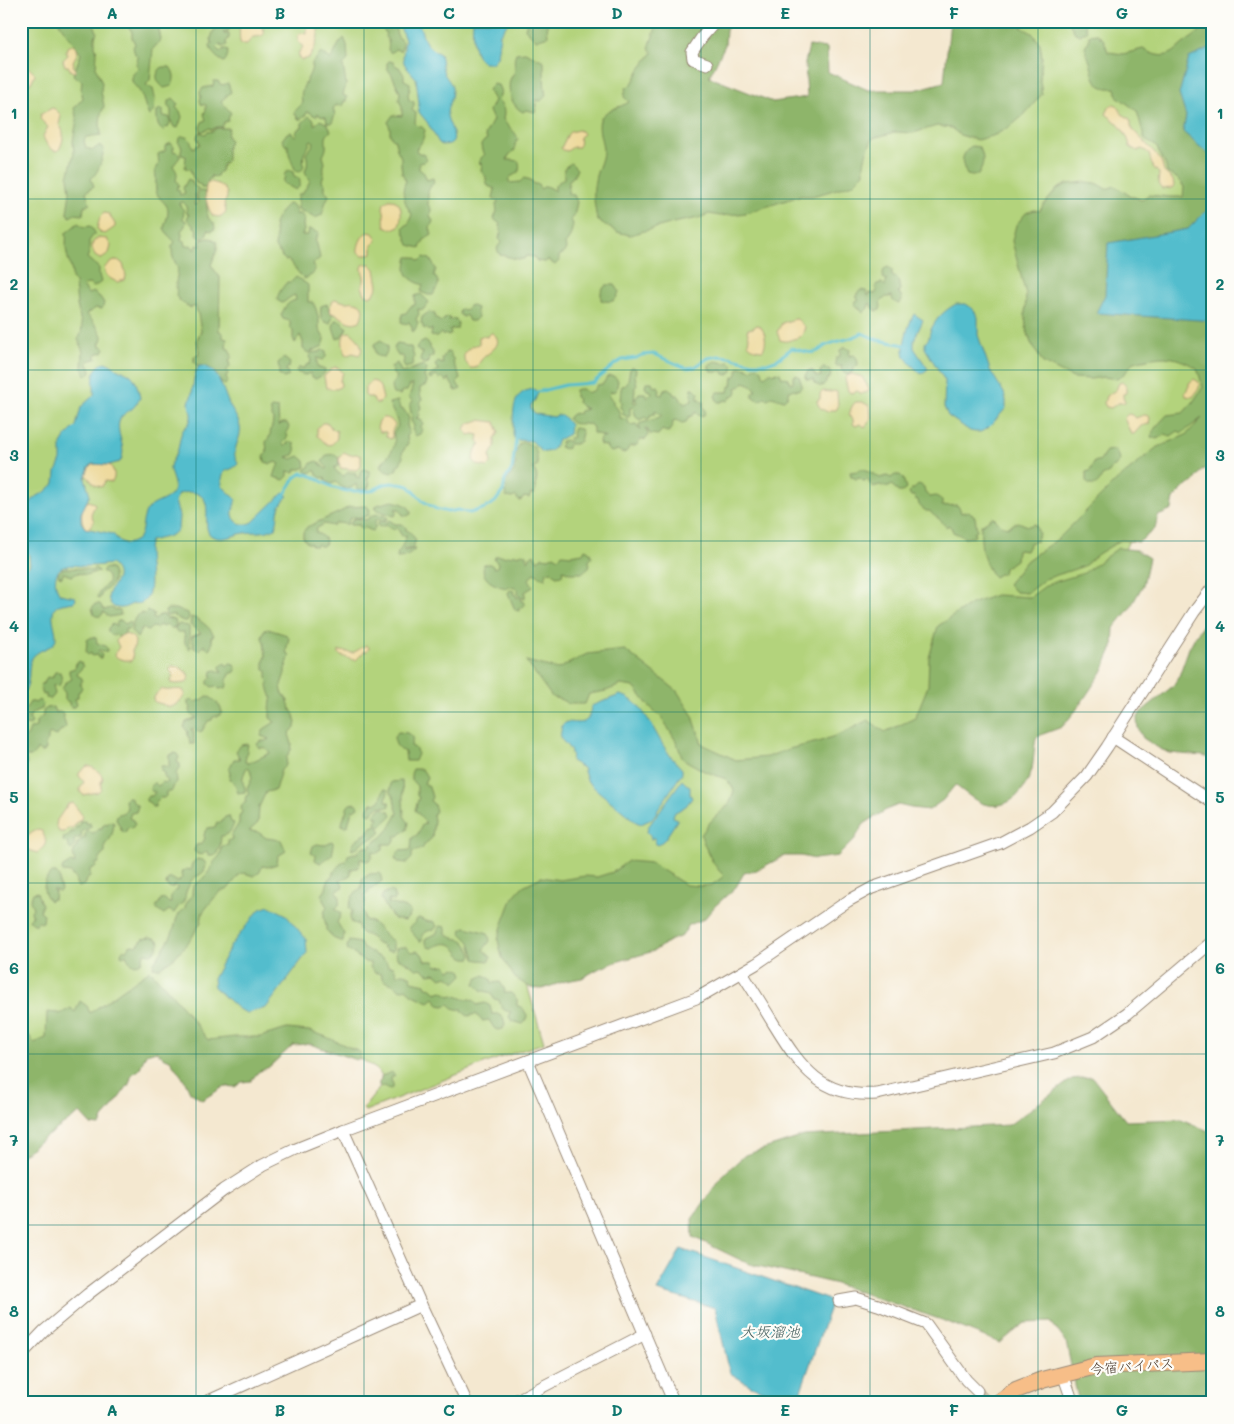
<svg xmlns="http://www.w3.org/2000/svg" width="1234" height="1424" font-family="Mali,'Klee One',sans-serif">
<rect width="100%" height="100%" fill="#fdfcf7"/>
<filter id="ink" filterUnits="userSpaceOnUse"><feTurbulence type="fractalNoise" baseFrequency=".02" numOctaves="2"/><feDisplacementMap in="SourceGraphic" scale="10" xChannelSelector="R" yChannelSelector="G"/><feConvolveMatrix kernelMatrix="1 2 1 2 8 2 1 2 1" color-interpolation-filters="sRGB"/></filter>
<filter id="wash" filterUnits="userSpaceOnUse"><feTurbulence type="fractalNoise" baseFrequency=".0096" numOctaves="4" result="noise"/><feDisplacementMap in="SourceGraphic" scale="20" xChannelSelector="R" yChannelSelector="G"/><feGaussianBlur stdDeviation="1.12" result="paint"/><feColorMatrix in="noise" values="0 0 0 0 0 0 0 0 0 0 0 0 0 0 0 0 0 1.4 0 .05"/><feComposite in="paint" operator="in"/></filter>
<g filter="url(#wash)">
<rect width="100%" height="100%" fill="#f4e8d0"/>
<polygon fill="#b3d37b" stroke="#777e4c" points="21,21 678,21 677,83 779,131 979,98 965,21 1213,21 1213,446 1152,491 1076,655 761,862 526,981 544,1043 499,1058 365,1111 363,1109 381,1086 383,1081 381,1075 376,1069 342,1046 293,1035 209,1081 145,1019 21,1135"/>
<g fill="#8eb56b" stroke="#647044">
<path d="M58 21H93L97 32 95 37V46L97 52 96 68 102 83 101 91 104 106 101 114 100 123 101 135 86 137 84 141 86 148 93 150 100 145 104 150C101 162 100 170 91 179L94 186 86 192 90 204 84 206 83 215 75 214 70 217 67 213 70 192 68 177 74 153 73 141 77 120 74 108 83 98 81 90 82 81 73 75 81 54C74 42 65 33 58 21Z"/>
<path d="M125 21H157L156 24 159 30 161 40 153 49 150 80 146 85 153 89 155 98 154 111 149 116C145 108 144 99 140 92 137 87 131 84 132 78 132 74 136 71 139 68L136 64 138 57 135 54 133 47 135 44 132 37V32Z"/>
<path d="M220 21 223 23 225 28H230L228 31 223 33 224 34H229V38L226 42 227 45 222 47 220 44 216 48 219 51 223 52V49H227C229 53 227 59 224 62 218 59 211 53 210 46L212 44 211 38 214 30 220 27 219 25Z"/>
<path d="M381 21H394C394 25 396 31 397 35 401 42 406 42 400 51L395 49 391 53 388 50C389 45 389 40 385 36L386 33 383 30V25Z"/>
<polygon points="527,21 548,21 547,24 548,36 536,40 525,29"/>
<path d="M657 21H732L726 30 725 45 709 77 773 102 807 97 805 63 809 46 827 48 828 72 868 90H915L944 82 950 21H1026L1021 27 1032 33 1040 43 1042 56 1040 81 1042 94 1024 115 1011 126 995 135 977 140 960 135 951 128 937 126 913 133 895 132 873 138C867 150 863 160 864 173L853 184 827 192 812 196H800L746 213 720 216 709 214 699 218 677 222 630 235 617 232 597 220C595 207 592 194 595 181 596 171 603 161 603 151 603 141 597 130 600 120 604 109 620 108 629 102L624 97 626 88 632 84 640 69 653 52 649 49C651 39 656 32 657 21Z"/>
<polygon points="1068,21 1086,21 1085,25 1087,31 1080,35 1075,33"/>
<path d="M1205 21H1213V466L1202 470 1194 482 1185 487 1174 498 1172 510 1158 516 1155 529 1139 542 1121 540 1098 554 1084 566 1045 579 1027 593 1015 592 1008 584 1027 560 1059 538 1116 481 1156 448 1186 435 1202 418 1182 433 1178 431 1171 436 1165 434 1157 439 1151 437 1155 428 1167 415 1183 413 1193 402 1203 387 1197 368C1170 353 1162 356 1133 362L1126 372 1117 379 1104 377 1091 379 1073 378 1043 363 1031 343 1026 327 1025 313 1026 295 1012 241 1016 225 1026 213 1034 210 1040 211 1042 207 1057 189 1067 184 1086 182 1096 183 1106 189 1115 186 1129 195 1142 200 1148 195 1170 197H1183L1184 187 1177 178 1167 173 1166 166 1156 146 1145 140 1137 111 1117 96 1115 88C1095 90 1094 78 1090 62 1088 57 1086 52 1085 46L1089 41V35L1097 34 1104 40 1108 52 1123 54 1143 49C1152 54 1160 58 1170 54 1175 52 1179 47 1183 44 1192 37 1202 33 1205 21Z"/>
<path d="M344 38 347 45 348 60 343 65 346 84 343 95 347 97 346 101H344L343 105 338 106 336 105 333 109 335 115 332 123H327L326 117 320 116 318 113 317 116 313 115 311 113 307 112 306 115 299 120 294 112 303 103C296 89 313 77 312 63L321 53 327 56 330 59C337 52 336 45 344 38Z"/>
<path d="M525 52 544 61C544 70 544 88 546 96L541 101 535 100 537 105 535 112 526 110 523 112C512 107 507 91 510 80 511 77 513 75 514 73 517 66 512 62 516 53Z"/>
<path d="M389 61 393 62 396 66 399 67 404 75V80L410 83V89L408 94 409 100 414 102V105L412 110 416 113 415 123 418 126 422 127 425 130C423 139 423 142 416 149L417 152 424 155 426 159 424 162 419 163V169L424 173 427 180 433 178 434 183C425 191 429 194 428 205L431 209 430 216 433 221 430 228 432 235 424 240 420 248 409 245 403 228 409 223 412 214C405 205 400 191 406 181L402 173 401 164V157L397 150 395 141 390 135V128L388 122 393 115 402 116V107L399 100 400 92 392 75 387 68V63Z"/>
<path d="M162 67H170C175 74 175 78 172 86L164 88C156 81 154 75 162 67Z"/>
<polygon points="214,81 218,81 220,84 223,85 228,83 231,92 221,101 231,113 229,116 228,121 224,122 222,127 217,127 211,130 210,128 201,132 200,127 202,122 206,120 204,114 206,110 206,105 201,104 200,100 201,97 200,92 203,88 213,86"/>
<path d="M493 84 498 85 501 92 498 101C504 107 505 111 503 119 508 129 514 128 518 139L515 144V150L509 155 507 160H514L519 162C521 175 517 172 509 178V183L520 182 524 178 531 180 534 184H538L540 189 546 186 555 191V185L564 178V168L571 163 577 169 574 176 569 180 568 194 574 195 577 202 574 216 571 220 573 224C572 230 570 240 565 244L566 248 564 253 559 256V261L555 265 548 260 545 262 537 261 534 257 526 256 524 259C515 260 508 256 500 255L497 249 499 245 502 242 499 239 501 231 500 224 494 219 497 211 496 205 498 201 493 198 495 189 488 186 486 181V177L481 171 482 164 479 163 481 158 485 154 482 151 481 145 484 141 487 139 485 135 493 120 489 111 494 100 488 90Z"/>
<polygon points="173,98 178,103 176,108 180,111 182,117 178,128 174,127 171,121 171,110 167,105 169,101"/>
<path d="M160 109 163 110V116L169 117C171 121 170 124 168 128L165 127 164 131C156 128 157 119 157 111Z"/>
<path d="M309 116 314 120V125L317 123 320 120 328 124 331 131C323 137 327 141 326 148 326 150 324 154 323 156L325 163C323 167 324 169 324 174 324 176 322 178 322 181L325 184V190L329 196C326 200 323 210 322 215L315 218 298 209V194H302L309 183 310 179 307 176 305 171C308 166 308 160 306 154 309 149 313 147 314 142L311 140 310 141C310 146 306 149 304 154 303 157 304 161 303 164L304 167 300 172 296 171C292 163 288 154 288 145L286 146 282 140 287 133 291 132 295 136 297 135 296 133 298 129 302 127V123Z"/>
<path d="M217 128H229L227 135 230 141 227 148V161L223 163 221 171 218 173 217 176 213 177 211 175V178L208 180 209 185 206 188H201V185L195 183 196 180 193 178 190 169 185 168 186 156 181 155V150L182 148 180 144 178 142 179 139 182 136C192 138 190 141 193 148L200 144 197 137 199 132 206 134 207 132 213 131Z"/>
<path d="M171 143 174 147 173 151 179 153 180 157 173 166C177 171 178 174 176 180L179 185 176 189 179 190 180 195 185 193 183 188 188 179 192 181 193 185 199 189 195 193 196 200 194 203 195 206 198 203 197 194 200 191 207 192C206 201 207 209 208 218L214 223 215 229 211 231 208 230 206 236 202 239 197 235V230L187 219 189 214H187L186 205 183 202 179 203 181 207 184 210 183 219 186 221 185 226 181 231 182 235 181 240 185 241 186 246 191 245 195 250 197 245 201 246 200 241C207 238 211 236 217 242V250L211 265 220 278 219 331 223 333V338L227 339 226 348 229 349 232 356 229 361 230 367 227 370 228 373 226 377 228 382 225 385 201 370 194 362V356L199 355 197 339 201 331 198 314 195 306 191 308 181 302 176 296C177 291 176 288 176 283 176 278 179 272 177 266 173 258 172 257 172 246L175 242 168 235 164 228C165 223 168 217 168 212 169 203 158 200 156 191 155 184 157 177 155 171L159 164 158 154 165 151V146Z"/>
<path d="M971 146 979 147C985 156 984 166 978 175L972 176 967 175C961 162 960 157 971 146Z"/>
<path d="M288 170 293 172 294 176 299 178C301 184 300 186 296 190L283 183V179L285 178 284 175Z"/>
<path d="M288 204 294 206 297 215 300 213 304 218 303 225 304 230 302 235H308L309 229 319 233 315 240 317 244 320 258 313 264 315 269 313 274 305 279C299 275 294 266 288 260H285L281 256V253L278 252 275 247 276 238 274 224 280 212Z"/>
<path d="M78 223 84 227 91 226 95 233 89 241V253L87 258 99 268V275L101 282 94 287 89 284 83 285 88 294 93 292 100 297 104 303 102 309 96 308 86 314C90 317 101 331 102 336 102 340 101 341 99 344L105 348 103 352 96 354V359L91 360 87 362 91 370 90 374 85 376 82 367 83 352 78 339 81 334 82 327 77 305 75 283 72 278C73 272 68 260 67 254 65 248 67 240 66 233Z"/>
<path d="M408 257H415L420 261 424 257 430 259 436 269 434 275C442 285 437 286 433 295H428L421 292 423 285C408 279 403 274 408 257Z"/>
<path d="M888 267 892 270V276L898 279 900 290 898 292 901 296 902 300 899 304C894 302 892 301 892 296L889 297H886L880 303 881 306 880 310 877 311 874 309 871 304H869L868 308 863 313 859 308 855 306V302L859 300 857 298V293L861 290 866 291 868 296 870 293 875 294 877 291 875 287 877 284 882 283 885 286 887 280 883 278V273L884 269Z"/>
<path d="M296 277 308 285V302H313L316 309 319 320V329L325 340 323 346 308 353 303 349V342L300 335 295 343 293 338V331L290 327V321L283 319 281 315C285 307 287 302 296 300L295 295C290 296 287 301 282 303L277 300C278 293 282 288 287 282H291Z"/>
<path d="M606 285H615L619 291C616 302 612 303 601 300V291Z"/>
<polygon points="421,294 429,302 423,310 418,309 419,314 416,319 418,323 415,330 412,332 412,327 409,322 406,324 401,322 402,314 406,313 411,306 415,305 415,296"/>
<path d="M327 304 333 316 330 323C320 323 320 314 321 306Z"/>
<polygon points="470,305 477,308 476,312 478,317 474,321 469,321 466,315 463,317 459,314 460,309 466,310"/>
<polygon points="429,312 435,314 435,318 441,322 448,316 450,320 455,319 458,323 457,329 450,329 451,334 447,336 445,334 443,336 441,333 437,337 431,336 432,329 429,331 427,328 426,329 423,328 423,325 421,324 422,317"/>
<polygon points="335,320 341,321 347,328 341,337 337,339 333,327"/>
<polygon points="381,340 387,346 387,352 384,357 377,356 375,352 374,344"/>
<polygon points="425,341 430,345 430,348 433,352 433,356 429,357 429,361 426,364 421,362 420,359 423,353 420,352 416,349 419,344"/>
<polygon points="397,343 403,344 406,347 411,347 414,357 412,366 405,368 403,363 404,360 403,356 398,356 394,348"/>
<polygon points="845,347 850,350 849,356 854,355 857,358 858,365 854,368 853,371 848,375 844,373 841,369 842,366 837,366 835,364 836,358 840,356 840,350"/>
<path d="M322 350 326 352V357L323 360 317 358V367L325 370C324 376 320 376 316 379L311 377 310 373C306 375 304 376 300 373H298L296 371 298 368H304L306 365 310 364 311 360 309 357 311 353 319 352Z"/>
<path d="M446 352 451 353V356L454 360 453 362C456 370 459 371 460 380L457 383 461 389 456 391 448 378 447 382 442 377 440 379 436 376 430 380 429 377 438 370 435 365 438 362 443 364 442 359Z"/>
<polygon points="284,358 290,363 289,367 286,369 289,376 284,378 279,375 279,371 281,369 279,368 278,363"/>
<path d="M715 361 725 363 730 362 733 366V371L728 375 724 374 722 370C717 373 714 373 709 369V365Z"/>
<path d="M397 363 402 373 423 365 427 369 424 377 427 381 426 385 420 388V395L422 399 420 404 421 408 418 412 420 415 416 418 421 419 423 424 421 426 422 430 420 434 415 436 412 429 414 426 411 421C413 415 409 409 410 403L413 402 409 397 413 385H410L407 391H402L400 395 393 394C389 384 392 385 397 377L393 374 391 367Z"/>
<path d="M757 366 762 370 763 374 765 376 767 374 771 372 774 374 776 372 780 373 782 378 784 377 788 378 791 383 793 382V378L795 375 799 376 802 385 800 389 797 390 793 389 788 392V396L784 400 772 396 768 399 765 397C760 402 757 400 753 397V393L756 390C753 385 750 384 744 382L741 386 736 388 737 390 736 394 732 396 728 401 725 400 721 402H718L715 396 718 392H728L729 387 732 386 733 377 736 376 739 367H745L751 370Z"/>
<path d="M633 367 636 369 635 376 637 385 635 387 634 402 635 404 637 402 635 399 639 393H645L647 398 652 393 651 391 647 390 645 387 646 382H652L654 387 658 386 660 390 659 394 662 395 664 390 668 388 672 391 674 395H678L684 404 692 401 691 388H694L699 393 697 398H699V400L704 402 703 407C706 410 706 411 704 415L700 416 695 412 693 416H690L686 422 682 423 676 420 673 421C672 426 674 430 667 432L662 430 658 435 650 434 647 429H644L647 431 648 436 646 439 640 440 638 444 635 446H630L626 452 622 453 618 450 612 452 608 450 606 446 600 445 599 441 601 437H605L606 438V437L593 433V428L590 424C588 425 585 424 583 424 576 423 573 426 568 419 570 415 574 412 579 414L580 411 587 409 582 407 577 402 578 399 575 397V390L578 389H583L587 393 594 390 597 385 603 384 607 377C612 375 615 376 618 381L616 391 610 392 609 396 613 401V404C617 407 621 413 620 418L627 419 630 425 636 424 638 428 641 430 639 427V424C646 421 657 420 662 415L658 413 655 410V414L650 415V418L647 419 645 417 640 420 636 417 633 407 630 408V416L628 417 622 414 623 411 620 407V405L623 403 620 401 621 389 622 386 626 385 628 380 630 369Z"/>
<path d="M823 368 829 369 831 373 830 378 826 380V383C822 387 820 387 815 384L814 379 811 380 806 379 805 375 809 370 813 371 816 377 821 376 820 371Z"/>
<path d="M398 401 400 409 404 410 409 418 407 425 409 431 407 437 408 443 402 453 403 457 400 464 397 465V469L391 473 385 471 381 465C390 452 398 449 393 433L398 426C397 418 392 411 389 403Z"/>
<path d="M271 408 278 409 279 426 282 423H287L289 427 286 433 288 437 282 443 285 447 288 442 294 443 296 451 294 455 287 457 292 459 299 456 305 461 306 467 301 469H296L295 473 288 471V476L284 480 274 477 277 468 280 464 276 462 271 464 265 462 264 456 267 452 266 442 270 436C270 430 273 426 273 420 272 415 270 413 271 408Z"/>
<polygon points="574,428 580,429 582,433 580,441 576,444 569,444 567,449 561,448 560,445 562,441 566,440 568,442 569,438 573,437 572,433"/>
<path d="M523 442C539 446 536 452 538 465L533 468C541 480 534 479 536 490L534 494H531L529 498 524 497 522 500 519 501 515 496 513 498 506 497 505 491 507 489 503 483 504 481 508 480 510 475 514 472V465L516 464C512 457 517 451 519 444Z"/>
<path d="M1115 450 1120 460 1115 467 1111 468 1109 473 1102 476C1098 486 1094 488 1086 482V472L1090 471 1094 462 1101 460 1106 451Z"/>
<polygon points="335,454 339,459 338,466 334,468 338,473 344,476 348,472 356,473 356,477 359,478 360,472 364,469 369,471 370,475 367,479 370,483 367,490 357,489 356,484 351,488 346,489 341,487 336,482 331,484 326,481 325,477 322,478 317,475 316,471 313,471 311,473 307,472 305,470 309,467 310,464 317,461 326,469 328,468 322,462 327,455"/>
<path d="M860 469H865L880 478 887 476 891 478 895 475H900L903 478 906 488 903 492H898L892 485C888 488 884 487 880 485L873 487 869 483V480L863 481 860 478 856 479 851 476 850 472 858 471Z"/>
<path d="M919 484 924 487 925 493 930 497 936 496 942 500V506L957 505 960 509 961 513 969 511 975 517 977 530 974 532 975 535 974 537 964 538 962 536 953 532 951 527 948 525 947 527C943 525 943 522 940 520 936 516 933 516 930 511H926C920 506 919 507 918 500L915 499 914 496H911L909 493 911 489H914Z"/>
<path d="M392 501C400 503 411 504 411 514L407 516 403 515 399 509H395L397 511 395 516C391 515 378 511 375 509L377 505Z"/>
<path d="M367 506 370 510 369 515 361 518 354 517 349 519 348 524C342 525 337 520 333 526L324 524 316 529V533C322 535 324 537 326 543L323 546H319L317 544 316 546H313L310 543H307L303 537V532L307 527 342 511 349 507Z"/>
<polygon points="379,514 388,518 386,520 377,519 375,522 375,529 372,531 366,528 361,529 359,525 350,525 352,520 356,518 366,520 373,515"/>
<path d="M993 517 1001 525 1008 527 1018 522 1028 526 1035 524 1039 533 1037 541 1030 543 1026 551 1017 550 1016 560 1004 568 1003 574H999L994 577C982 562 980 544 981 525Z"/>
<path d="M389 520 395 524H402L406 527V530L410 532 416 540 412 549H404V551L415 549C412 555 403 558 397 558L398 552C403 548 403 540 407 535L402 536 397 528 392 529 387 525 379 527 378 523 379 521 387 522Z"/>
<path d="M1118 548 1136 550 1149 558 1143 585 1130 608 1114 628 1113 647 1102 672 1077 709 1062 727 1043 734 1036 738C1034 748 1034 759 1032 769 1026 791 1009 811 984 804 976 802 963 791 955 785L943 800 929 810 911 808 898 805 886 810 864 824 854 840 838 856 815 859 801 856H784L757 870 744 873 736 887 715 906 704 919 689 925 682 936 669 941 654 951 616 962 598 969 582 978 566 981 542 989 531 988 515 978 502 957 498 940 502 926 513 897 523 886 541 877 560 880 585 876 597 877 613 872 628 861 651 863 686 885 701 886 712 885 724 876C712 864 706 850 701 835 705 829 709 823 714 818 725 808 732 805 734 789L726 779 704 771 683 759 676 741 662 718 649 706 634 687 621 685 606 691 589 694 585 704H568L562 700 552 697 526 661 558 669 587 654 625 650 677 691 693 716 702 744 736 760 767 757 789 749 818 742 843 733 868 720 885 732 915 718 928 686 929 658 938 626 971 604 996 595 1030 597 1048 584 1084 573Z"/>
<path d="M585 549 589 551 592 557 589 561 590 566 582 573H570L563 570 562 575 556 576 552 571 547 572 545 579 534 573 529 579 533 587 525 592V599L521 597V601L524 602V606L519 608V611L515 610 508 593 510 590 514 591 513 594 516 595 517 598 520 596 518 595V589L508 586 506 588C493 585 480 579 484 564H490L495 568 497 567 498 563 494 559 496 556H504L506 557 508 555 511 556 513 554 518 556 522 553 527 555V560H529L530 557 534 554 537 560 542 557 549 558 554 555 559 558 562 554 571 555 583 553Z"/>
<polygon points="66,568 86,569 92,571 94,568 97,569 99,571 86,575 78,573 71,576 63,573 62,577 59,576 58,573 62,569"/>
<path d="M106 568 111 569C115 577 114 583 107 589 105 590 104 591 103 592 101 594 101 597 99 599L97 598C99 586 118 583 102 571Z"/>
<path d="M95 604H100L104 610 111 608 120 611 121 615 109 617 103 612V614C100 617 98 617 94 615L92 608Z"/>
<polygon points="168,609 175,609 188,613 189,617 187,621 183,621 172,615 166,616 165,611"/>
<polygon points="1213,610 1213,760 1203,756 1170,753 1160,749 1143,738 1138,728 1137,719 1141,712 1173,686 1179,676 1189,648 1196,635"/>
<path d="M147 611 154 614 153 618 155 620 159 615H164L166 618 175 620 176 624 174 628H170L167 625 163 627 159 625 157 628 152 627 148 631 142 628 137 638 131 631C133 623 133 617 141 613L144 614Z"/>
<path d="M191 617C200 619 209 627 214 635L211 637 212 640V645L209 649 206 648 204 645 200 650 196 649 193 647 194 643 192 642 191 637 201 633 190 625Z"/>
<polygon points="121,620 125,624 129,622 131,625 129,629 125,629 125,636 121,639 116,635 111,635 108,632 108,628 112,624 116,626 117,622"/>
<polygon points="180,624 184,626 186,625 189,627 189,644 191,645 190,649 188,648 185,643 184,632 177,632 175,629 176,626"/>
<path d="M268 629 287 635 289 638 286 652 290 655 285 670V673L281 685 282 692 288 701 290 708 294 715 296 722 295 727 289 734 292 744 291 750 287 756 286 765 281 770 275 790 266 792 259 807 258 823 249 831 258 832 266 838 281 840 286 851 278 856 277 864 268 867 262 866 260 872 254 876 244 873 240 874 227 890 222 891 215 897 203 912 201 922 191 939 175 957 159 968 153 967 154 962C161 953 167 943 172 934 177 924 174 915 185 909 185 903 189 901 192 895 192 892 192 890 193 887 196 882 195 886 199 882 204 877 212 870 213 863 217 858 222 856 221 848L224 846 228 845V841L232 839 231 836 239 823V817L242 812 241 809 242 805 246 802 245 800 246 796 249 794 247 789 252 778 250 769 247 767C244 774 240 780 245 787V792L238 793 235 784 229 779 230 774 229 769 234 759H240L236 751 241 745 248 744 245 762 249 763 270 753C267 748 265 747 259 748L257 744 260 741H265L269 739 261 736 264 729 275 722 270 718C270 714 270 701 272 698 268 689 267 680 267 671L264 669V660L266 657 264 642 262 638 264 630Z"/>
<polygon points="92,637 96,638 97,643 105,646 108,649 106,652 103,652 100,650 98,651 102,655 101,658 98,658 97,655 92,656 91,653 88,655 86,653 87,640"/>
<polygon points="80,661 83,667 79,671 77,675 82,678 82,681 80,685 82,687 80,691 78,692 78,697 75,699 77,704 74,707 71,707 69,705 69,702 65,700 65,693 62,689 65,683 72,679 69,673 69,670 75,668 76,663"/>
<polygon points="225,663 227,666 230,663 234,664 236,670 235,672 230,674 229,677 227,679 227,685 226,688 219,689 216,686 212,687 208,684 208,681 211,678 212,671 216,670 222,673 220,667 222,664"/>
<polygon points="55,672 60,672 62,679 59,686 53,685 55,694 51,699 46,698 46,694 43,695 40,685 44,683 47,677 52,678"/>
<path d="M207 696C213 698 221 705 222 712L219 716 213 717 212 720 208 721 202 731 199 732 192 728 191 730 194 732V744H190L189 737 187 735 188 732 184 727 186 722 197 718 191 715 190 710 191 708 188 705V701L192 700 195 702 202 700Z"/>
<polygon points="39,700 43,704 42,709 32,713 29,718 32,723 29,726 23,724 23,728 21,731 22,709 27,707 30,702 34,702 35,703"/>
<polygon points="53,707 55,712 62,712 66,727 63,730 61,730 57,736 53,735 50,733 48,737 48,740 45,745 46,749 44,752 40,752 37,749 36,752 31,757 25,757 27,764 24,768 21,768 21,741 28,735 30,729 36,727 36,722 43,716 43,711 47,708"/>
<path d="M398 732 407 733 413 737 411 746 415 748 418 754 415 761H406L405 752C397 749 395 744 394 737Z"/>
<path d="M176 753 179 757 177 762 180 764V769L176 773 177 782C173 785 174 788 171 792H166V796L164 798H160L155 803V807H152L150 803 146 801V799L148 796H152L155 792 151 791 150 789 152 784 155 783 158 786 163 782 166 783 168 781 164 776V773L161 771V766H166L169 768V755Z"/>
<path d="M413 769H422L427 777 424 783 429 787 432 797 430 801 434 804 436 811 433 815 434 820 432 838 425 844 422 849 412 852V858L407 863 398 862 395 858 399 851 411 850 412 838 418 834 422 825 426 823 415 810 419 797 417 796V786C411 780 409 777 413 769Z"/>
<path d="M402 781 404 816 409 823 407 830 403 832 399 836H395V841L391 844H383V850L378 853 372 852V858L367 861 360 859V864L357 868 351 869V874L348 877 340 880 343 884 342 888 336 892 340 897 339 905 335 909 341 913 340 917 337 922 344 934 343 942 335 939 326 930C327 920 320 917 327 907L322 895 326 889 328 879 332 877C335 870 338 864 346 861L348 855 354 853H357L363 847H370C374 840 377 841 382 837 389 830 394 821 398 813L395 804 394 797 390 792 391 782Z"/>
<path d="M384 789 388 790 386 801 389 802 390 806 388 807C380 806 376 806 372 813L369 814 367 811 372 803C385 802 379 799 384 789Z"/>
<polygon points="127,797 130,797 133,802 138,806 136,812 131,813 129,818 133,820 135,824 132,828 128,827 126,831 123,833 116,819 117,815 124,812 127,808 125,801"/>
<polygon points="355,803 357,804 358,807 352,811 348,825 345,827 342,825 342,823 348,806 350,804"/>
<path d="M381 808H384L387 811H390L392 815 382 825 378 826 381 832C376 839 368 839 362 843 357 846 359 848 352 850 350 841 361 836 368 833V830L374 826 377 825 376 821 379 817H375L374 815Z"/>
<path d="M229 816 231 822 234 823C232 829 229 836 221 836L220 846 216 855H208L207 851 202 855 197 854 194 851 196 845 202 844 205 838 204 836 205 831 208 828 215 827 217 823 222 822 225 817Z"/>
<polygon points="80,821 85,821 86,824 90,823 91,827 81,832 82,835 80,838 75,839 74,841 75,846 71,850 68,846 68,844 63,841 64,837 67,837 71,832 74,832 76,827 79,827"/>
<path d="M111 821 114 823C113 831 112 840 105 844V853L101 856 99 863 95 864 96 867 90 869V877L86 880 84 885 78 887 76 883V878L71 875V873L63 872 62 870 63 867 71 862 75 864C74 857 71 852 77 847V843L80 842 81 839 85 838V834L88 831 92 833 97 831 99 828H102L103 825 105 823 107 824Z"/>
<polygon points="332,841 334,845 332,855 320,863 315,860 316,856 311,853 313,846 317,844 324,845"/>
<path d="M197 859 203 860 206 864C205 877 197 873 191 881 190 884 187 889 186 892 184 899 187 894 184 900 182 907 183 901 179 906 177 908 176 910 174 913L169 910 164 914 158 911 156 907 161 900 165 899 169 903H171C170 896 171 892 178 890L176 885 171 888 168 887 166 884 167 880 171 878 178 882 182 878 181 874 182 871 187 869 191 870C190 865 193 862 197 859Z"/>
<path d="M51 873H56C59 876 60 878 59 883L61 890 59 892 54 890H52L55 892 54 899H52L50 901C41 893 43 881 51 873Z"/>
<path d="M380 873 382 881 364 895C366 901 366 905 362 910L364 914 365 920C377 921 382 936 393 941V951H387L381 945 377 944C375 942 374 940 372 938 366 933 359 936 358 925L352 923 350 918 352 911 349 907C352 898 353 893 361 888L362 879 370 874Z"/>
<polygon points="389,891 393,892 395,899 394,901 389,900 388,903 406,908 410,911 409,916 405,921 394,919 388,911 381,898 383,894"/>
<path d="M37 892 40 901 42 904 40 911 44 914 43 922 40 923 38 921 37 924C33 925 31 922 29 919L32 916 31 911 33 908 30 901 33 893Z"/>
<path d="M419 918 425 921 434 922 437 926 434 930C426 930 422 934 422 941L420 942 409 929V927L415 923 417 919Z"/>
<path d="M440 926 446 927V933C453 941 461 937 465 942 468 945 470 951 472 954L471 958C452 961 462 933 431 948L428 947 425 941 426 938 436 934Z"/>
<polygon points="466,927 488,933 490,941 483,950 491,957 490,961 479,960 475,959 470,942 461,933 462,929"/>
<polygon points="149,937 155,938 160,942 156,950 151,954 145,953 141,962 135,965 129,961 126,954 123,956 121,955 122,951 124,949 126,951 128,947 132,945 137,946 143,939"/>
<path d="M349 941 360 943 363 949C370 950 370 952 375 955 381 959 386 958 388 966L394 967 397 975 404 973 410 976 412 981 425 984 426 987 432 988 436 993 442 991 450 996 453 995C457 996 461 998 464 999 471 999 474 998 477 1005L485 1003 490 1006 492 1014H497L503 1017 505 1024 503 1029 497 1030 494 1028 489 1020 482 1021 476 1014 468 1016 463 1012 462 1009C456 1010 454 1009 449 1004L444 1006 439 1005 434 998 429 1002 411 994 406 988 400 990C398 988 397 986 394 985 388 981 382 983 381 974L374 972 370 967V963L365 962 348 950 347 947Z"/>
<path d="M401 947H406L411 952 417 951 422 954 425 961H434L437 966 446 965 450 970 455 968 461 970 463 975 456 982 448 976 441 978 435 973 429 974 421 968 416 969C410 965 405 960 397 958L396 952V948Z"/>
<path d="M150 970C171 992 190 1016 208 1040L235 1037H260L287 1029 309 1031 324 1036 360 1052V1058L356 1060 310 1044 293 1045 269 1067 258 1072 251 1081 242 1082 235 1087 225 1086 202 1100 190 1092 185 1081 170 1060 163 1057 156 1051 146 1054 139 1070 132 1074 129 1084 111 1109 103 1118 100 1126 91 1125 80 1113 44 1138 21 1156V1036L28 1034 34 1043 46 1038 47 1012 58 1013 60 1014 71 1008 75 1012 80 1001 87 1006 90 1013Z"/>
<path d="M484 975 491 979 492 983 500 982 505 990 504 993H511L517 999V1006L522 1007 527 1015 526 1021 523 1024 512 1021 509 1017 511 1012C503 1011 501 1008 499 1000L494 999 491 993 481 990 475 984 477 979Z"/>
<polygon points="391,1072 395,1075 393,1077 392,1076 391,1080 393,1084 393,1087 391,1089 387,1088 385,1086 382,1087 379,1086 379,1082 381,1080 381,1077 383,1075 385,1075"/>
<polygon points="1092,1077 1126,1121 1181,1119 1213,1133 1213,1403 1079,1403 1066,1342 1051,1322 1025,1323 1000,1343 945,1321 833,1283 749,1264 693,1237 692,1219 726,1172 745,1155 804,1136 1009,1125 1072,1079"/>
</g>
<g fill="#eeda9e" stroke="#94825e">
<path d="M238 21C242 21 247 20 251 21 262 24 274 37 253 37L247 44H241C238 38 241 30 238 21Z"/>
<path d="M310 24 318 27C319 39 315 49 309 58L302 60 298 57 299 52 303 47 298 41V35L300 33 307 34V26Z"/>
<path d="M72 45 76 47C80 54 75 55 73 62L74 64 73 66 76 69 75 72 71 71 68 66H65L63 60 68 55 66 51 67 47Z"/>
<polygon points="24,66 27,66 35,74 31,83 26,83 21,78 21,69"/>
<path d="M1114 104 1118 106 1122 114 1129 118 1131 122V126L1134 131 1157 155 1162 163 1164 172 1173 180 1174 186 1172 188 1162 189C1156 184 1159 180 1159 173 1157 171 1154 169 1153 166 1148 159 1153 152 1141 149L1138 151 1130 147C1129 138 1122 128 1116 122 1113 119 1109 117 1106 114L1110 106Z"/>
<path d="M52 108 55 109 61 115 59 125C66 132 63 142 59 150L55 151C49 148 45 143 43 136L48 127 40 119 41 114Z"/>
<polygon points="578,130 581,131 583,134 580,137 579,147 573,147 567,151 563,150 561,148 568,134 570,132"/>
<path d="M210 182C221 183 233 192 224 203L226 211 225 214 219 217 213 216C207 208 203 193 207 183Z"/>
<path d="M389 200C404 199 402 216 399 226L392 229 385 226C383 220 386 215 383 208L384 203Z"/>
<polygon points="104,213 109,214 115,224 115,227 105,234 101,233 97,229 100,217"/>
<path d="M368 232 373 233 377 239 376 242 372 245V253L370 255H361L358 252C357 246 362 234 368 232Z"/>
<polygon points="98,238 107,239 111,246 109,253 100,259 95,256 92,248 93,242"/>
<path d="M118 260 123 264 126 276 125 280 117 282C101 275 99 265 118 260Z"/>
<path d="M367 264H370L375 269 378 286 374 294 370 296 365 294 362 287C362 285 365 281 364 278 364 272 360 272 363 265Z"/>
<path d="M335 299C339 300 343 302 347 302 352 302 349 301 355 302 366 304 363 314 360 321 347 327 343 315 331 313 329 308 331 302 335 299Z"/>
<path d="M795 319H797L805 327C802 336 803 337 793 339 788 341 786 342 780 340L777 332 782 323Z"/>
<path d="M757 325 760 326C766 333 767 342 763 350 758 350 751 349 748 344L749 337 747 331 748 329 753 328Z"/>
<path d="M350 332C357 337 366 348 359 355L353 353 348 355 345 354C343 346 341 340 345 333Z"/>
<path d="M491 333H493C506 345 488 352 482 359 477 365 479 369 470 368L464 360V353L472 346 479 344V337L482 336 487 337Z"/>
<polygon points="335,367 339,368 343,373 340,380 341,386 337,389 326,388 324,376 333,368"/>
<polygon points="852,374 862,377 869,389 868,392 861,394 858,391 851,393 848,391 845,379 847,376"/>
<path d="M1194 379 1199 382C1201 388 1196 392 1193 397L1186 396 1185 393 1189 386V383Z"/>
<polygon points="371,381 376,382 380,387 383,399 379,403 375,403 372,397 367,397 365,395 365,387"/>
<polygon points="1123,382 1126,385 1126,393 1123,394 1123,397 1125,401 1124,403 1118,403 1111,408 1106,407 1104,403 1106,396 1116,390 1119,383"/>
<path d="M823 391 831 392 834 391 837 392 838 407 836 410H830L828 412C822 410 818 407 817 401L820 399V394Z"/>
<path d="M856 402H862L870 406 871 418 865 427 860 424 856 426 853 424V419L849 416C850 411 852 404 856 402Z"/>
<path d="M1128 414 1132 415 1135 418C1141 417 1145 412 1150 418L1149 424 1141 426 1134 434H1131L1124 418Z"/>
<path d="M382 418C388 417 392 420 395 425L392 431V438L390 439 386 436V432H380L377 428 379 421Z"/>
<path d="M479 420 495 422 499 432 495 439V447L490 455 491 464 488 467 478 465 473 460 476 449 481 444 478 441 479 435 474 434 469 435 465 430C468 420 472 424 479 420Z"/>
<path d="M322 423H328L332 429 337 431V438C328 453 324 439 317 436V428Z"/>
<polygon points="344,452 350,455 356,454 361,456 361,467 356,470 340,468 339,458"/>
<path d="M93 464 110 465C114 470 116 477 112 482L105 481 102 487 95 485 86 475 89 467Z"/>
<path d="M88 501 94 503 95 505 91 514 94 521 88 529 85 528C80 519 80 509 88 501Z"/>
<path d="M124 634C136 636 137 642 132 651L133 658 131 661C127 660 114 660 115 653 116 651 118 649 119 647L116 641 119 637Z"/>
<path d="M366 645 369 647V649L363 653 356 660C350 660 347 657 341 656L339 654V651H341L353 653Z"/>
<polygon points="172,666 179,667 188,673 189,678 186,683 176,684 171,683 171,680 173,677 170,669"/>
<path d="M161 689C168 692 175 688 183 690L185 694C183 700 175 707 168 707L162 704 155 702 153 700 156 694Z"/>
<path d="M87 766C93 766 102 773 103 779L101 782V789L98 792 83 795C77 789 81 788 84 782L79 776V773Z"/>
<polygon points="73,803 82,815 81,819 77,822 73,828 68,828 64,832 59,832 56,825 57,820 68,804"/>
<path d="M37 830 42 831C47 842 48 844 37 853L29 850H21V842C27 837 30 833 37 830Z"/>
</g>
<g fill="#52bdcd" stroke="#467476">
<path d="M398 21H418C425 38 421 44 440 54 442 60 441 67 444 73 447 80 453 83 452 91 452 99 447 106 447 114 447 125 465 145 442 145L439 143 427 122 418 111 419 104 416 78 407 68 404 63 403 56 405 40Z"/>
<path d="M473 21H509L500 34 497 57 492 63H484C472 56 472 34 473 21Z"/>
<polygon points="1213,47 1213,158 1183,132 1186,116 1179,94 1189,58"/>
<polygon points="1213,204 1213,321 1096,313 1105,295 1108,243 1188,229"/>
<path d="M956 304H966L973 309 978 317V335L990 370 1004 393 1006 400V408L993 423 987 429 980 432H975L970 431 948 416 944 407 945 381 925 348V343C929 339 929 337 930 332 935 319 945 310 956 304Z"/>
<path d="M914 314 923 320 914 340V348L928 369 921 374C916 369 908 363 905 356 901 346 909 323 914 314Z"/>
<path d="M105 362C111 364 114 367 120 370 122 371 125 371 128 373 136 377 138 389 140 398 138 401 136 405 133 408 127 413 121 414 119 422 116 436 128 448 120 462L109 465 93 464 89 467 85 478 90 495 81 513V522L85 528 113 534 119 541 126 544C147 540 139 527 146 512 151 501 172 502 174 488 175 481 169 473 170 466 171 461 175 457 177 452 180 445 179 437 183 430 185 427 189 425 190 421 193 415 189 409 189 403 190 399 192 395 192 392 194 382 193 375 199 366 219 364 223 393 230 406 233 413 239 419 240 427 242 436 235 444 235 453 234 458 237 460 238 464 229 474 221 465 222 486L236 499C236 504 232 510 233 515 235 525 246 526 253 522L283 493 288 496C273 511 281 514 275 528 265 534 255 531 245 533 235 534 224 541 214 537 198 532 216 502 198 494 192 491 186 492 179 494L175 501 179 516 178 530C170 538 160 538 150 541 143 554 159 595 141 603 139 604 136 603 133 604 129 605 124 609 119 608 110 608 106 598 110 591 115 581 123 575 111 564 103 565 95 566 87 566 80 567 74 564 67 566 53 568 53 585 60 594L75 597 76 600 74 602C70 603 66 603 62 604 43 609 60 631 55 642 51 649 36 649 31 660 29 664 30 667 29 671 29 681 27 690 21 697V574L30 565 29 555 21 541V528L28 518 30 504 34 498 45 492 55 483 56 472 61 460V444L66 436 76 426 81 407 94 395C95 380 89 370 105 362Z"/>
<path d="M534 389 538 393 535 400 531 405V410L536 414 554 417 557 415 563 416 570 425 569 434 558 440C555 448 551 453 542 452L532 441 518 440 514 438 513 435C514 416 509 391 534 389Z"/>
<path d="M620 695C643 699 655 735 667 751 671 758 677 763 682 769V773L652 819 641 824 636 822 598 791 587 781 583 768 571 761C574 751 566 745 560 738L562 725 567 722C582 723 589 726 591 706Z"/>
<polygon points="682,780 686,784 690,786 690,794 692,798 686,806 674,813 673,817 678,819 665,839 658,845 656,844 654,838 653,837 651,840 650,835 647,832 648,827"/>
<polygon points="269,906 285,914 306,939 307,953 266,1008 247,1013 238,1009 214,987 213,979 231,945 260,909"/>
<polygon points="681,1249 832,1301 797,1402 751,1386 730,1373 715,1308 657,1291"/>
</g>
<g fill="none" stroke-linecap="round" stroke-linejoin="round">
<g stroke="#52bdcd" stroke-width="3">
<path d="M537 392 565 385 593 383 615 364 622 360 636 358 642 355 654 354 686 368 695 367 708 358 719 356 729 357 753 363H767L778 359 792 348C799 350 808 354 815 352 818 352 822 348 825 346 837 340 851 340 862 333L878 340 905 345"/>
<polyline points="285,494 295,478 302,473 312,476 334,488 347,491 371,491 385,484 392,483 405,485 409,486 423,501 436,509 448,512 458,510 470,513 485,508 495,502 503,491 505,480 512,469 516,439"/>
</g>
</g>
</g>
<g filter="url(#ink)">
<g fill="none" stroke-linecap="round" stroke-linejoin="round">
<polyline stroke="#cfc2ac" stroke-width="11" stroke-dasharray="11 5.5" stroke-linecap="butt" points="977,1391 989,1403"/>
<defs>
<g id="minor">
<polyline points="707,64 693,59 692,52 702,37 716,21"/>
<polyline points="1113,737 1213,803"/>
<path d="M742 973C753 990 764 1008 775 1026 801 1068 822 1098 877 1094L1054 1053 1093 1037 1127 1014 1213 941"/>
<polyline points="528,1061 674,1403"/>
<polyline points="343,1130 421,1305 467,1403"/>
<polyline points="839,1301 856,1298 878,1305 926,1324 966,1380 977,1391"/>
<polyline points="21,1355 44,1331 88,1294 224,1190 263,1165 296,1149 343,1130 699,997 756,964 848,901 872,888 1000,843 1030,827 1052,812 1087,776 1107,747 1194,612 1213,587"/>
<polyline points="1063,1374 1073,1403"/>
<polyline points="204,1403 421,1305"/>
<polyline points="511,1403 645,1334"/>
</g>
<polyline id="highway" points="998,1403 1016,1390 1042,1380 1096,1366 1213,1361"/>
</defs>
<use href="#minor" stroke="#988977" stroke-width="13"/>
<use href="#highway" stroke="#988977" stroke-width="18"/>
<use href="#minor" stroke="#fff" stroke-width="11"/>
<use href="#highway" stroke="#f7be88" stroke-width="16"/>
</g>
</g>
<path fill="none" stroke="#0f766e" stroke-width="1" stroke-opacity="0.55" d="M196 21V1403M364 21V1403M533 21V1403M701 21V1403M870 21V1403M1038 21V1403M21 199H1213M21 370H1213M21 541H1213M21 712H1213M21 883H1213M21 1054H1213M21 1225H1213"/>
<g text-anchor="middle" stroke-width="4.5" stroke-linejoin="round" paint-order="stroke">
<g font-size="14" fill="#3b2a1e" stroke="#fdfcf7">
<text transform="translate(1132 1366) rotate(-4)" y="5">今宿バイパス</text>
</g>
<g font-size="15" font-style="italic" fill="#435d5b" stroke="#fdfcf7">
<text x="770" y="1337">大坂溜池</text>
</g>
</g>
<rect width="1234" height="1424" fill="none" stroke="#fdfcf7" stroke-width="55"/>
<rect x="28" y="28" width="1178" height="1368" fill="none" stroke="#0f766e" stroke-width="2"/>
<g font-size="16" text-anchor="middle" font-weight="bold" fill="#0f766e">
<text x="112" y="19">A</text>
<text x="280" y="19">B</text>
<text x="449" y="19">C</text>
<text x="617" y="19">D</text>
<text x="785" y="19">E</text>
<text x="954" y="19">F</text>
<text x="1122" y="19">G</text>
<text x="14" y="119">1</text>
<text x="1220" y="119">1</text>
<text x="14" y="290">2</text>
<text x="1220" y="290">2</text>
<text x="14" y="461">3</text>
<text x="1220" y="461">3</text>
<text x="14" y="632">4</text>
<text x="1220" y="632">4</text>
<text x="14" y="803">5</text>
<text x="1220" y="803">5</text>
<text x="14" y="974">6</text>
<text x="1220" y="974">6</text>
<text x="14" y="1146">7</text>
<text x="1220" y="1146">7</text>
<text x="14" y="1317">8</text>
<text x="1220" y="1317">8</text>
<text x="112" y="1416">A</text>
<text x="280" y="1416">B</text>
<text x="449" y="1416">C</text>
<text x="617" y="1416">D</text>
<text x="785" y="1416">E</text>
<text x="954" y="1416">F</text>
<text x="1122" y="1416">G</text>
</g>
</svg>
